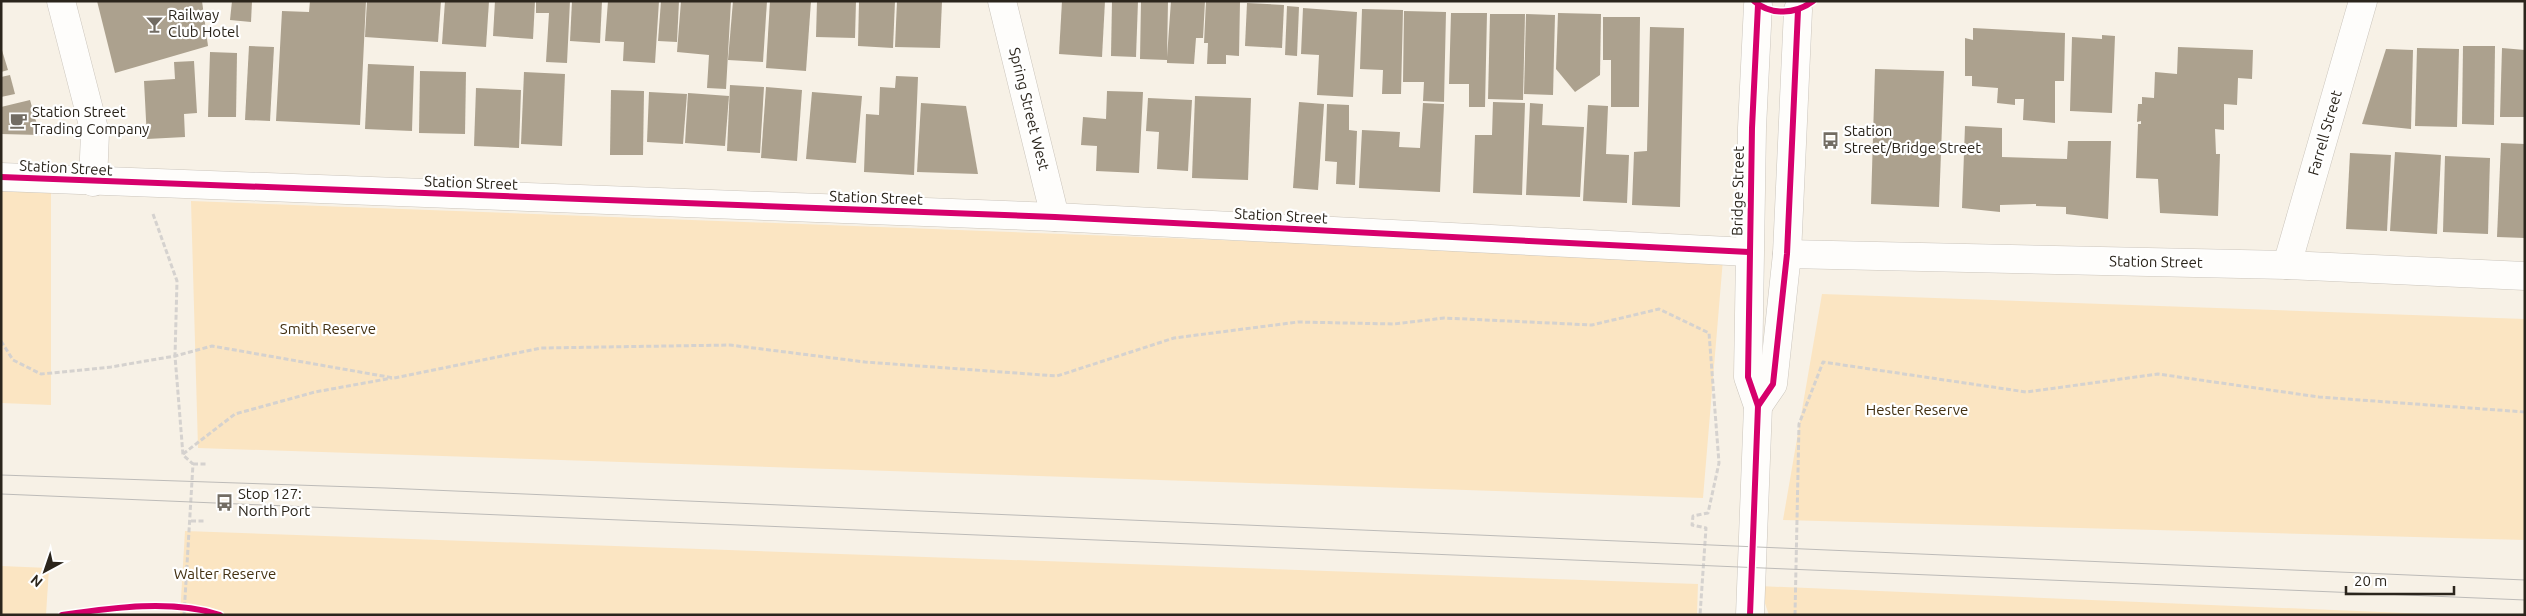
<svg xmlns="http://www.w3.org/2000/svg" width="2526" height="616" font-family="Ubuntu,sans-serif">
<rect width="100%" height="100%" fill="#f7f1e6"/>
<g fill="#fbe5c2">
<polygon points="1,186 51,187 51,405 1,403"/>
<polygon points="191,201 1723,259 1703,498 198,448"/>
<polygon points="1822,294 2525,319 2525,540 1783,520"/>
<polygon points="185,531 1698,584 1697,615 180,615"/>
<polygon points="1,566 49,568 46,615 1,615"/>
<polygon points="1759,586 2452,615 1769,615"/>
</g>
<g fill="#aca18e">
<polygon points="97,1 202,1 208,46 115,73"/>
<polygon points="232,1 252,1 251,22 230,20"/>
<polygon points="310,1 366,1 360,125 276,121 282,11 309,12"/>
<polygon points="367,1 441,1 438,42 365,37"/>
<polygon points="445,1 489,1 486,47 442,44"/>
<polygon points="495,1 535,1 533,39 493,36"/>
<polygon points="536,1 570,1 567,63 546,62 549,13 536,13"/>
<polygon points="572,1 602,1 600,43 570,41"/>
<polygon points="608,1 659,1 655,63 623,61 624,42 605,41"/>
<polygon points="661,1 679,1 677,42 658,41"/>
<polygon points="681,1 731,1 726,89 707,88 709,55 677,52"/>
<polygon points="733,1 767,1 763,62 728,60"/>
<polygon points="770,1 811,1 806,71 766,68"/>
<polygon points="817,1 856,1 855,38 816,37"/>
<polygon points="859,1 895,1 893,48 858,46"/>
<polygon points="897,1 942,1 940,48 895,47"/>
<polygon points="1062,1 1105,1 1102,57 1059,54"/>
<polygon points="1112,1 1138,1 1136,57 1111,56"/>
<polygon points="1141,1 1168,1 1167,57 1171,1 1205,1 1203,38 1196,38 1194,64 1167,63 1167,60 1140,59"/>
<polygon points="1206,1 1240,2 1239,56 1226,55 1226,64 1207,64 1208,43 1204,43"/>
<polygon points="1247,3 1284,5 1282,48 1245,46"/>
<polygon points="1287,6 1299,7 1297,56 1285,55"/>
<polygon points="1303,8 1357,12 1353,97 1317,95 1319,55 1301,54"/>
<polygon points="1362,9 1403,10 1401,94 1382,94 1383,70 1360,69"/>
<polygon points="1404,11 1446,12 1444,102 1423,101 1424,82 1403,82"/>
<polygon points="1451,13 1487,13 1485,107 1469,107 1469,84 1449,84"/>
<polygon points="1558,13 1601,14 1600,75 1575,92 1556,69"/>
<polygon points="1490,14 1525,14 1523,100 1488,99"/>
<polygon points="1526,14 1555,15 1553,95 1524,94"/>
<polygon points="1603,17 1640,17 1639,107 1611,107 1611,60 1603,60"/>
<polygon points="1650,27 1684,28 1680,207 1632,205 1634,152 1647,151"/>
<polygon points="1973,28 2065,33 2064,81 2055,81 2055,123 2023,120 2024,99 2015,99 2015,105 1997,103 1998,88 1972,86 1972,76 1965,76 1965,38 1973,40"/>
<polygon points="2102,35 2115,36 2112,113 2070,111 2072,37 2102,39"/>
<polygon points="249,46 274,47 270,121 245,120"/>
<polygon points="2463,46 2495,46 2494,125 2462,124"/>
<polygon points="1,47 8,70 1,72"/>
<polygon points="2178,47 2253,50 2252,79 2238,78 2237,105 2224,104 2224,130 2215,129 2216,154 2220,154 2218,216 2160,213 2158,179 2136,178 2138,124 2141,124 2141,121 2137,122 2138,104 2142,104 2142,97 2154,98 2155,72 2177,74"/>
<polygon points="2417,48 2459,49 2457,127 2415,126"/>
<polygon points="2502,48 2525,50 2525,117 2500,117"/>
<polygon points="2386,49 2413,50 2411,129 2362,124"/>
<polygon points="210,52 237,53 236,117 208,117"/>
<polygon points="194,61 197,113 184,114 185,137 147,139 144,81 175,79 174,62"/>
<polygon points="368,64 414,66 412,131 365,129"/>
<polygon points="1875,69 1944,71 1939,207 1871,204"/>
<polygon points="420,71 466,72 465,134 419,133"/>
<polygon points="524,72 565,74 562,146 521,144"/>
<polygon points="10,75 15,94 1,97 1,77"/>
<polygon points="896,76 918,77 914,175 864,172 866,114 879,115 880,87 895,88"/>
<polygon points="730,85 764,87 760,153 727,151"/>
<polygon points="766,87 802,90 797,161 761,158"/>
<polygon points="476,88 521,90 519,148 474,146"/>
<polygon points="611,90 644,91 643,155 610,155"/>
<polygon points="1107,91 1143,92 1139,173 1096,171 1097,146 1081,145 1083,117 1106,119"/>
<polygon points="649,92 687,94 683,144 647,142"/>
<polygon points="812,92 862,96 856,163 806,159"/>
<polygon points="688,93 729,96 725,146 685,143"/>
<polygon points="1195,96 1251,98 1248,180 1192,178"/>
<polygon points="1148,98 1192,100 1188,171 1157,169 1159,132 1146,131"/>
<polygon points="30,100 40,135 1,134 1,107"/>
<polygon points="1299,102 1324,104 1318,190 1293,188"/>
<polygon points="1493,102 1525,103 1522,195 1473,193 1475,135 1492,135"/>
<polygon points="921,103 966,106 978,174 917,172"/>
<polygon points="1423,103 1444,104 1440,192 1359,188 1362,130 1400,132 1399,147 1420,148"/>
<polygon points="1530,103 1543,104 1542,125 1584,127 1580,197 1526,195"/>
<polygon points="1327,104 1349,105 1349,130 1357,131 1355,185 1336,184 1337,162 1325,161"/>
<polygon points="1588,105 1608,106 1606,154 1629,155 1627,203 1583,201"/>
<polygon points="1965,126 2002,128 2002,157 2067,159 2068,141 2111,141 2108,219 2066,214 2066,207 2036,206 2036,204 2000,205 2000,212 1962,208"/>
<polygon points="2501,143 2525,144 2525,238 2497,237"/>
<polygon points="2395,152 2441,155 2437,234 2390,231"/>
<polygon points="2350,153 2391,155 2387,231 2346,229"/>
<polygon points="2445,156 2490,158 2488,234 2443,232"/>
</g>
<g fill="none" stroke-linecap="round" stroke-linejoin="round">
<defs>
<g id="street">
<polyline points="61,1 95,133 93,182"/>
<polyline points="1002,1 1055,217"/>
<polyline points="1,177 1055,217 1749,252"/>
<polyline points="1787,254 2287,265 2525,276"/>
<polyline points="2287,265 2363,1"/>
</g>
<g id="secondary">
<polyline points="1758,406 1773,384 1787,254 1798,10"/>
<polyline points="1750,615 1758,406 1748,377 1752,128 1758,5"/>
</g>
</defs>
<use href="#street" stroke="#cbc5bc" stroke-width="29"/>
<use href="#secondary" stroke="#cbc5bc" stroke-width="29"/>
<g stroke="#d5d2cf" stroke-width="3" stroke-dasharray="5 2.5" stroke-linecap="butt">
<polyline points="153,214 177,281 175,356 183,455 193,464 184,615"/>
<polyline points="1,341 13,360 41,374 111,367 175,356 212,346 394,378 541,348 730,345 865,362 1057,376 1174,338 1298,322 1394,324 1444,318 1592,325 1659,309 1709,333 1719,463 1708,513 1693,516 1692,525 1706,528 1700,615"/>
<polyline points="183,454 235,414 315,392 392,378"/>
<polyline points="193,464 206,464"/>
<polyline points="191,521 204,521"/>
<polyline points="1795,615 1799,424 1823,362 2026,392 2158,374 2319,397 2525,412"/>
</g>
<use href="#street" stroke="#fefdfb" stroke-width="28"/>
<use href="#secondary" stroke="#fefdfb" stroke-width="28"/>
<g stroke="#bdbbb8" stroke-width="1">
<polyline points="1,475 385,488 2525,580"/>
<polyline points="1,494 2525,600"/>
</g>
<defs>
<g id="cycleway">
<path d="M1754 1C1771 16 1796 14 1813 1"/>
<polyline points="1,177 1055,217 1749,252"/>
<polyline points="1758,406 1773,384 1787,254 1798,10"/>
<path d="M62 615C111 608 172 599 220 615"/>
<polyline points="1750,615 1758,406 1748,377 1752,128 1758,5"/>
</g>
</defs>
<use href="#cycleway" stroke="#fff" stroke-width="9"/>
<use href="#cycleway" stroke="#d6006c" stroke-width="6"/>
</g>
<defs>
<symbol id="bar-bare" viewBox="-9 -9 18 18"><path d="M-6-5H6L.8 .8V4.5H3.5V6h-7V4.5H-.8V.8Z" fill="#726c63" stroke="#fff" stroke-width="2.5" paint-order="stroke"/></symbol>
<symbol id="cafe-bare" viewBox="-9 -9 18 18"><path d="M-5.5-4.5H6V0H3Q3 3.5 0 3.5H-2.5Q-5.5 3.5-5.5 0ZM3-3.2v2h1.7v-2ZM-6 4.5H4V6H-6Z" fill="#726c63" stroke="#fff" stroke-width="2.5" paint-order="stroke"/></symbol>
<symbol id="bus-bare" viewBox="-9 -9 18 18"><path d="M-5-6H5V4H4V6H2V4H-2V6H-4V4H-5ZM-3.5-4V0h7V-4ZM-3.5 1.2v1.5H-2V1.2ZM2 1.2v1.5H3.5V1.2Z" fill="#726c63" stroke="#fff" stroke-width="2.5" paint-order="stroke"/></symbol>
</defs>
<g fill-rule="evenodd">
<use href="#bar-bare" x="142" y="12" width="25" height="25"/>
<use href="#cafe-bare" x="6" y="108" width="25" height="25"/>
<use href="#bus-bare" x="1818" y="128" width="25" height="25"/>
<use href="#bus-bare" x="212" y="490" width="25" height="25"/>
</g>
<g text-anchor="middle" stroke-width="4.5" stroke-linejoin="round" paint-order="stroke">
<g font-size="15" fill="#2b251c" stroke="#fff" text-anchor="start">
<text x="168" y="20">Railway<tspan x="168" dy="17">Club Hotel</tspan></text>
<text x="32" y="117">Station Street<tspan x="32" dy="17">Trading Company</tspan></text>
<text x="1844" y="136">Station<tspan x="1844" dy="17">Street/Bridge Street</tspan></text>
<text x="238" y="499">Stop 127:<tspan x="238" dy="17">North Port</tspan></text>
</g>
<g font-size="15" fill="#2b251c" stroke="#fff">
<text transform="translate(1029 109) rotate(76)" y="5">Spring Street West</text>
<text transform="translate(2325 133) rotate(-74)" y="5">Farrell Street</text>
<text transform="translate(66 168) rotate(3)" y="5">Station Street</text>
<text transform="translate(471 183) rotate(2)" y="5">Station Street</text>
<text transform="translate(1738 191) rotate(-89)" y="5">Bridge Street</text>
<text transform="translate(876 198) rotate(2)" y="5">Station Street</text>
<text transform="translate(1281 216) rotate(3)" y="5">Station Street</text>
<text transform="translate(2156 262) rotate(1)" y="5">Station Street</text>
</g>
<g font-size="15" fill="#433011" stroke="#fff">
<text x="328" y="334">Smith Reserve</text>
<text x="1917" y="415">Hester Reserve</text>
<text x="225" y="579">Walter Reserve</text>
</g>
</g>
<rect width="2526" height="616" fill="none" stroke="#2b251c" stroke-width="5"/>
<g transform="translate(45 571) rotate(220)" stroke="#ffffff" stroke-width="4" paint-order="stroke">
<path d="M0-4L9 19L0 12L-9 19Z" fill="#2b251c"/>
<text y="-8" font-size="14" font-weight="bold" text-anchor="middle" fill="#2b251c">N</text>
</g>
<path d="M2346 586v8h108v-8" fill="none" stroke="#2b251c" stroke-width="2.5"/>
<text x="2354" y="586" font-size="15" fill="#2b251c" stroke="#ffffff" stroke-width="4" paint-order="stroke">20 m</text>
</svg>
